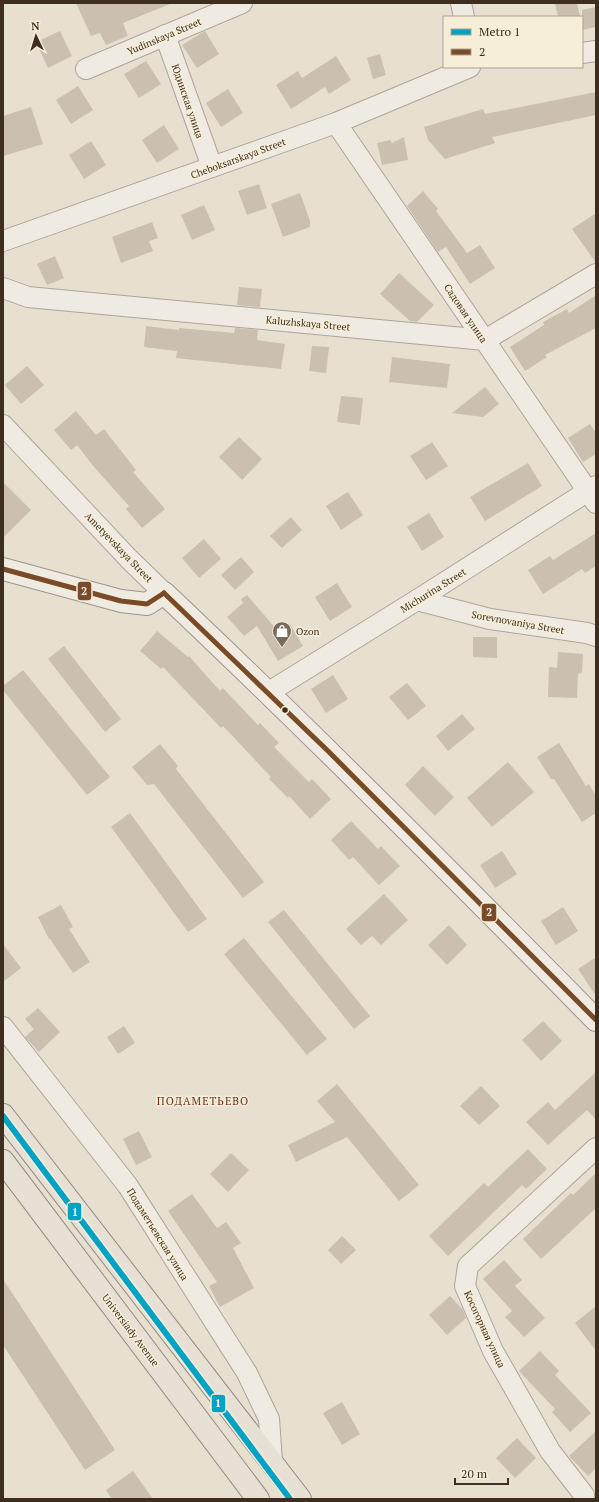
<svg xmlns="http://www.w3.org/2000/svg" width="599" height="1502" font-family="'PT Serif',serif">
<rect width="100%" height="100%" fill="#e7e0d1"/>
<g fill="#cbbfb2">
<polygon points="76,3 170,3 170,4 123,23 128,36 106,45 100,33 91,36"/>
<polygon points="555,3 577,3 580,17 558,17"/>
<polygon points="596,7 596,27 582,30 582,10"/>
<polygon points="60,31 72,56 48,68 36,42"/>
<polygon points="205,31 219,54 197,68 182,45"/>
<polygon points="380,54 386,75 373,79 367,58"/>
<polygon points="336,56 351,80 329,94 325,87 291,109 276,85 298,71 302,78"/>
<polygon points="146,61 161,84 139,98 124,74"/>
<polygon points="78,86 93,110 71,124 56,100"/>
<polygon points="228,89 243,113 221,127 206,103"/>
<polygon points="596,92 596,115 492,137 495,143 445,159 428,140 424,127 483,109 485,114"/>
<polygon points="31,107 43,144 3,156 3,116"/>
<polygon points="164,125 179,149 157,163 142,140"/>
<polygon points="404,137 408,160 382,165 377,143 390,140 392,143"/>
<polygon points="91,141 106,165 84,179 69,155"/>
<polygon points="259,184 267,208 247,215 238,191"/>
<polygon points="423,191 438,209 436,211 467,253 480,245 495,268 470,284 446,247 438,252 407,206"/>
<polygon points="300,193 310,221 310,227 283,237 271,204"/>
<polygon points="204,205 215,230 192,240 181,215"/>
<polygon points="596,213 596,263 572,229"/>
<polygon points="152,222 158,238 149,241 153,251 121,263 112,237"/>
<polygon points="55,256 64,278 47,285 37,264"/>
<polygon points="399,273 434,305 417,322 410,321 380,294"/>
<polygon points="239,287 262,289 260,307 237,305"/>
<polygon points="596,295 596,328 545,355 547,357 525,371 510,347 544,325 543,322 567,309 569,313"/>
<polygon points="146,326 179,330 179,328 234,333 235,328 258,330 257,340 285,344 281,369 176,358 177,351 144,347"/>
<polygon points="312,346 329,347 326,373 309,371"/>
<polygon points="392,357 450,364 447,388 389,382"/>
<polygon points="27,366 44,385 21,404 5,385"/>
<polygon points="485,387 499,404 483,417 452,413"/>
<polygon points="341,396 363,398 360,425 337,422"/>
<polygon points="76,411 96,435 104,429 136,470 133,472 165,509 142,528 126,509 129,506 94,467 77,445 71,450 54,430"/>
<polygon points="590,424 596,433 596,454 583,462 568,438"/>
<polygon points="239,437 262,459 242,480 219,457"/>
<polygon points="432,442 448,466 426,480 410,456"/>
<polygon points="528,463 542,486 485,521 470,497"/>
<polygon points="3,482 31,510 3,538"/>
<polygon points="348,492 363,515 341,530 326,506"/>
<polygon points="429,513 444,537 422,551 407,527"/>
<polygon points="291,517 302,530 282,548 270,536"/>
<polygon points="596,533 596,566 585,573 582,569 543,594 528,570 550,556 553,560"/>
<polygon points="204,539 221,559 199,578 182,558"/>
<polygon points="241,557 254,572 235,590 221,575"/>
<polygon points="337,583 352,607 330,621 315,597"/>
<polygon points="247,595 278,631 290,624 303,646 278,661 257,626 244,636 227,617 243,603 241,599"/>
<polygon points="157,631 188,657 189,656 220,691 223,688 258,725 260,723 279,743 274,747 309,782 312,779 331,799 310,819 289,796 288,798 269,779 271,777 223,726 221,728 163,667 161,669 140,651"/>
<polygon points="473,637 497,637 497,658 473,657"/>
<polygon points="64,646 121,719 105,732 48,659"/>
<polygon points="558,652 583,654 582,673 578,674 577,698 548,697 549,667 557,668"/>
<polygon points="23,670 110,777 87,795 3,690 3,686"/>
<polygon points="333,675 348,699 326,713 311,689"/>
<polygon points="407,683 426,706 408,720 389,697"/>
<polygon points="462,714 475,729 448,751 436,736"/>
<polygon points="559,743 586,786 589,784 596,796 596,813 582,822 554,779 551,779 537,757"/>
<polygon points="160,744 178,766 176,769 264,882 243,898 154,784 147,785 132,767"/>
<polygon points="508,762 534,792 492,827 467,798"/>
<polygon points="423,766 454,797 435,816 405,785"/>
<polygon points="130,813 207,919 188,932 111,827"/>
<polygon points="351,821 378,849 381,846 400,866 379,885 353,857 349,860 331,840"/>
<polygon points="502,851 517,874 495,888 480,865"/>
<polygon points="384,894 408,920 381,945 372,936 361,945 346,929"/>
<polygon points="61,905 73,927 69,929 90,962 73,973 50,939 49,939 38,917"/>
<polygon points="563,907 578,931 556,945 541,921"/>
<polygon points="284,910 370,1016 354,1029 268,922"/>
<polygon points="449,925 467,945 447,965 428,945"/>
<polygon points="244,938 327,1039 307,1055 224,954"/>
<polygon points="3,944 21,968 3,982"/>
<polygon points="596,957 596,996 578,969"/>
<polygon points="38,1008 60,1032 39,1052 25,1037 34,1029 25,1019"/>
<polygon points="543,1021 562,1041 541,1061 522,1040"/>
<polygon points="124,1026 135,1043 118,1054 107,1037"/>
<polygon points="596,1072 596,1120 587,1110 548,1145 526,1122 548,1102 555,1110"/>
<polygon points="337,1084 419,1185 399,1201 347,1137 296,1162 288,1145 335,1122 317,1101"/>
<polygon points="481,1086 500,1106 479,1125 460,1106"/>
<polygon points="139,1131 152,1157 136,1165 123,1139"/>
<polygon points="528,1149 547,1169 526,1189 522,1185 448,1256 429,1236 484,1183 488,1187"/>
<polygon points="231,1153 249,1170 228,1192 210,1174"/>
<polygon points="596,1173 596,1208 541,1259 523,1239 571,1193 573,1195"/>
<polygon points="192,1194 217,1228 226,1222 241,1243 233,1248 254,1288 220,1307 209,1286 217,1282 168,1211"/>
<polygon points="342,1236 356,1250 341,1264 328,1250"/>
<polygon points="504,1260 522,1280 515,1286 545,1318 524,1337 505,1317 512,1311 483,1279"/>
<polygon points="3,1279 115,1450 85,1470 3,1345"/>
<polygon points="450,1296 463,1310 466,1318 447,1335 429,1315"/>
<polygon points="596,1306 596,1351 575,1323"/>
<polygon points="540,1351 559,1371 555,1375 591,1413 570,1432 552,1412 555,1409 519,1371"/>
<polygon points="342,1402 360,1434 342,1445 323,1413"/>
<polygon points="596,1431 596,1468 588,1476 569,1456"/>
<polygon points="517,1438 536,1458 515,1478 496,1458"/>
<polygon points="133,1471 153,1499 112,1499 106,1490"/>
</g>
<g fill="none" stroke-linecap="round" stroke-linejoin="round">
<defs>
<g id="street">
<polyline points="461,3 464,17"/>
<polyline points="165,35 212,167"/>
<polyline points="582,53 596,51"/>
<polyline points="86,69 242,3"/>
<polyline points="336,123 596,503"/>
<polyline points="3,241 336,123 470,67"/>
<polyline points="3,288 28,297 485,340 596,274"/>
<polyline points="3,425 129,559 164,593"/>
<polyline points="417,600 490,619 587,633 596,636"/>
<polyline points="269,692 417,600 596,486"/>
<polyline points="3,1027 128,1186 247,1373 269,1419 272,1462"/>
<polyline points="584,1495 550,1451 493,1351 465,1286 468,1266 596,1148"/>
</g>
<path id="secondary" d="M3 569 121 601 147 604 164 593C311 732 454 876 596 1020"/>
<g id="primary">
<polyline points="3,1115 300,1499"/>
<polyline points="3,1161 258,1499"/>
</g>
</defs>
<use href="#street" stroke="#ada599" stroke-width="22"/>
<use href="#secondary" stroke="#9c958a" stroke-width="24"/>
<use href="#primary" stroke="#928b80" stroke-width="24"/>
<use href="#street" stroke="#efebe3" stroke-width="20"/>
<use href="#secondary" stroke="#efebe3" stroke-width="22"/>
<use href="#primary" stroke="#e6e1d4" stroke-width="22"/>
<defs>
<g id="bus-1">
<polyline points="3,569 121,601 147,604 164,593"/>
<polyline points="164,593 328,751 596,1020"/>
</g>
</defs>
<use href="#bus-1" stroke="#f7eed8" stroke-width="8"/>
<use href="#bus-1" stroke="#7a4b2a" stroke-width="5"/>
<defs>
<polyline id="metro-1" points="3,1116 290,1499"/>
</defs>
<use href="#metro-1" stroke="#f7eed8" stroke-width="9"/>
<use href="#metro-1" stroke="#03a3c5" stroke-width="6"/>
</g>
<defs>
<symbol id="shop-pin" viewBox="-11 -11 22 30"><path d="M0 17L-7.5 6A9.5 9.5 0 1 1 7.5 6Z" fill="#786c5e" stroke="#f7eed8"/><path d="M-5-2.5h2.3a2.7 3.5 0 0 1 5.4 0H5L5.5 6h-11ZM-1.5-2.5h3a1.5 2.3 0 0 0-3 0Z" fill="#fff"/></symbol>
</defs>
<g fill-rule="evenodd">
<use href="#shop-pin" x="271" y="620" width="22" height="30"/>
</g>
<circle fill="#3d2e20" stroke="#f7eed8" stroke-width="1.5" cx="285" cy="710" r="3.5"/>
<g text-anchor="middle" stroke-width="3" stroke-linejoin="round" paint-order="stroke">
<g font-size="10" fill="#3d2e20" stroke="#f7eed8">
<text transform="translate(164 36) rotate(-23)" y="4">Yudinskaya Street</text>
<text transform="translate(188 101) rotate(71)" y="4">Юдинская улица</text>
<text transform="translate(238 158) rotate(-20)" y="4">Cheboksarskaya Street</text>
<text transform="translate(466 313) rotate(56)" y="4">Садовая улица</text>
<text transform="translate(308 323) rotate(5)" y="4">Kaluzhskaya Street</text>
<text transform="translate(119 547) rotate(46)" y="4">Ametyevskaya Street</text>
<text transform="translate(433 590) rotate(-32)" y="4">Michurina Street</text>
<text transform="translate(518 622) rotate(10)" y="4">Sorevnovaniya Street</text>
<text transform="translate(158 1234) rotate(58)" y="4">Подаметьевская улица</text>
<text transform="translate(485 1329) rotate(65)" y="4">Косогорная улица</text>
<text transform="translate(131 1330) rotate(53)" y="4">Universiady Avenue</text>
</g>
<g font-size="10" fill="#3d2e20" stroke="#f7eed8" text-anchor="start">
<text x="296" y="635">Ozon</text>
</g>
<g font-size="11" letter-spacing="1" fill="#6b2e1e" stroke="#f7eed8">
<text x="203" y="1105">ПОДАМЕТЬЕВО</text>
</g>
</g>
<g stroke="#f7eed8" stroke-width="1.5">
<rect x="77" y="581" width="15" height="20" rx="4" fill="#7a4b2a"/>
<rect x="481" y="903" width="16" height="19" rx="4" fill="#7a4b2a"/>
<rect x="67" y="1202" width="15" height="19" rx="4" fill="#03a3c5"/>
<rect x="211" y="1394" width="15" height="19" rx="4" fill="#03a3c5"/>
</g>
<g font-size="11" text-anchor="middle" font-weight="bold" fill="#fff">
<text x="84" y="595">2</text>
<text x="489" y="916">2</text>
<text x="75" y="1216">1</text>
<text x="218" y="1407">1</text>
</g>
<rect width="599" height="1502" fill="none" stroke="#3d2e20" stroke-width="8"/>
<rect x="443" y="16" width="140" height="52" fill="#f7eed8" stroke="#ada18e"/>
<rect x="451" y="29" width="20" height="6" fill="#03a3c5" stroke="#ada18e"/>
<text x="479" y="36" font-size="12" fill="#3d2e20">Metro 1</text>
<rect x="451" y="49" width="20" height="6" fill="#7a4b2a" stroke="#ada18e"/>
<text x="479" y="56" font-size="12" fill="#3d2e20">2</text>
<g transform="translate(36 36) rotate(356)" stroke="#f7eed8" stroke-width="3" paint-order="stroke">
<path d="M0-3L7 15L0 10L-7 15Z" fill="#3d2e20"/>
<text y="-6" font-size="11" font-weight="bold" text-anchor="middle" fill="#3d2e20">N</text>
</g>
<path d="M455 1478v6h53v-6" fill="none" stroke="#3d2e20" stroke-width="2"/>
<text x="461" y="1478" font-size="12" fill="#3d2e20" stroke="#f7eed8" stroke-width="3" paint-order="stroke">20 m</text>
</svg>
